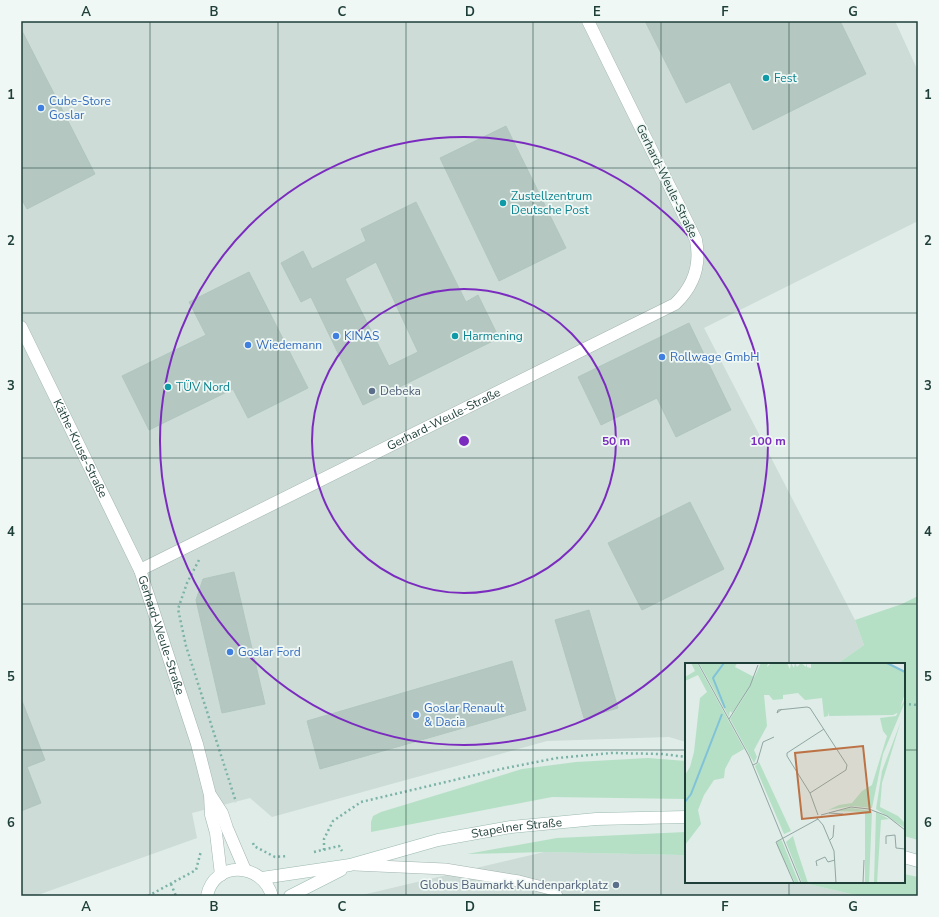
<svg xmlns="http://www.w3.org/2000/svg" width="939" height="917" font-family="'Nunito Sans',sans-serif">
<rect width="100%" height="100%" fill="#dfece8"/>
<g fill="#cddcd7">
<polygon points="21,21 895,21 918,71 918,221 704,328 855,620 864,645 837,664 686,664 686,742 669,737 547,741 272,817 250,798 192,813 197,838 35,896 21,896"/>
<polygon points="544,852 680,855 686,856 686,882 799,882 860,896 358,896"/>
</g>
<g fill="#b5e0c5">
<polygon points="918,596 918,840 904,836 904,664 837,664 864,645 855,620 902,604"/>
<polygon points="648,758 686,761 686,799 552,797 371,832 371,822 373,816 381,812 522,769 576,762"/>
<polygon points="686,832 686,856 680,855 544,852 467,854 557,838"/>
<polygon points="904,874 918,877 918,896 860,896 799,882 904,882"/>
</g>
<g fill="#b4c7c1" stroke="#b1c6bf" fill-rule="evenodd">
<polygon points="645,21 840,21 866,74 753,130 730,82 686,103"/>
<polygon points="21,29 95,174 27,209 21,198"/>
<polygon points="506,126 566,248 499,281 440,158"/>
<path d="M416 202 466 302 478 295 499 338 363 405 311 297 301 302 281 263 303 251 312 269 366 241 361 229ZM376 262 418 352 389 366 345 279Z"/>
<polygon points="249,272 308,388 248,418 233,389 149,430 122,376 206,335 189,302"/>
<polygon points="689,323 731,410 676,437 657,398 601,425 578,377"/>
<polygon points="690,502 724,569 642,610 608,543"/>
<polygon points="234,572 265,704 222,713 196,600 203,579"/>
<polygon points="589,610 618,708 584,718 555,620"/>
<polygon points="512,661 526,710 320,769 307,721"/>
<polygon points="21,701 22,701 45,760 27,767 41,803 21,811"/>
</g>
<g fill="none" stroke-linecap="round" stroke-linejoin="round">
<defs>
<polyline id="lane" points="355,865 445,869 519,881 554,890 557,896"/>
<g id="street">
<path id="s1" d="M21 327 140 570 197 744 210 795 211 815 216 833 221 875"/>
<path id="s2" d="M140 570 675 304C694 286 701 265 696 240L588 21"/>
<polyline points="211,796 222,813 227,828 245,870"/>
</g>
<g id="secondary">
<polyline points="904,857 918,861"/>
<path id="s3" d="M262 878 350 865 438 840 511 827 596 819 686 817"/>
<path d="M207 896C214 860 262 862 272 896"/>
<polyline points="290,896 341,870"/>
</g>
</defs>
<use href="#lane" stroke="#a1b4b0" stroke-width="12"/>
<use href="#street" stroke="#a1b4b0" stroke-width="13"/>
<use href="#secondary" stroke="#9cb9b1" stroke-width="13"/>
<g stroke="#7cb3a7" stroke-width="2.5" stroke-dasharray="2 3" stroke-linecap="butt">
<polyline points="199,560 187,583 178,609 186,646 236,802"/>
<polyline points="904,704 918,705"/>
<polyline points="253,843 254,846 275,857 288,856"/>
<polyline points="324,850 324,839 333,821 361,802 501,769 557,758 612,753 662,754 686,757"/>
<polyline points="314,852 339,846 342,851"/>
<polyline points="171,884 176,896"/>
<polyline points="148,896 196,870 201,851"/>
</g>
<use href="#lane" stroke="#fff" stroke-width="11"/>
<use href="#street" stroke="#fff" stroke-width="12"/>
<use href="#secondary" stroke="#fff" stroke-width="12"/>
</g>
<path fill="none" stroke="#1e3e38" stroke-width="1" stroke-opacity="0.55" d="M150 21V896M278 21V896M406 21V896M533 21V896M661 21V896M789 21V664M21 168H918M21 313H918M21 458H918M21 604H918M21 750H686M904 750H918M789 882V896"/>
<g fill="none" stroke="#7b2cbf" stroke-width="2">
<circle cx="464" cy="441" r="152"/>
<circle cx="464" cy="441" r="304"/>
</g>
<g fill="#0f9aa8" stroke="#f0f8f5" stroke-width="1.5">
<circle cx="766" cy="78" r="4"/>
<circle cx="503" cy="203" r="4"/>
<circle cx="455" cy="336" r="4"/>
<circle cx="168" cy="387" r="4"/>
</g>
<g fill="#3f7fe0" stroke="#f0f8f5" stroke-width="1.5">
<circle cx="41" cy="108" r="4"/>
<circle cx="336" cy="336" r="4"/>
<circle cx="248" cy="345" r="4"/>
<circle cx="662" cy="357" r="4"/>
<circle cx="230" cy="652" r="4"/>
<circle cx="416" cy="715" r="4"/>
</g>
<g fill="#5c6f8a" stroke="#f0f8f5" stroke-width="1.5">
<circle cx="372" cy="391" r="4"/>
<circle cx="616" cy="885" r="4"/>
</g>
<g text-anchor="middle" stroke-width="3.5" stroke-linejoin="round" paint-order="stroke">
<g font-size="12" fill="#0d838f" stroke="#f0f8f5" text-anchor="start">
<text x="774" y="82">Fest</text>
<text x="511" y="200">Zustellzentrum<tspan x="511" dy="14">Deutsche Post</tspan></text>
<text x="463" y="340">Harmening</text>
<text x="176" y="391">TÜV Nord</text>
</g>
<g font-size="12" fill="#366cbe" stroke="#f0f8f5" text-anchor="start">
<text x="49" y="105">Cube-Store<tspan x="49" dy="14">Goslar</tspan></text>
<text x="344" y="340">KINAS</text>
<text x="256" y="349">Wiedemann</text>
<text x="670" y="361">Rollwage GmbH</text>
<text x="238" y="656">Goslar Ford</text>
<text x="424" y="712">Goslar Renault<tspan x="424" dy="14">&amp; Dacia</tspan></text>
</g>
<g font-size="12" fill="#1e3e38" stroke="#f0f8f5">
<text transform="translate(667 181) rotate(64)" y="4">Gerhard-Weule-Straße</text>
<text dy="4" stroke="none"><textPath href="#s2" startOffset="339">Gerhard-Weule-Straße</textPath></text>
<text dy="4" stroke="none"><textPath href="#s1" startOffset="135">Käthe-Kruse-Straße</textPath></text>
<text dy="4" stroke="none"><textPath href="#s1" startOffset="339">Gerhard-Weule-Straße</textPath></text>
<text dy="4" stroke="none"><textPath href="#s3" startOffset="260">Stapelner Straße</textPath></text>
</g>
<g font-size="12" fill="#4e5e75" stroke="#f0f8f5" text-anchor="start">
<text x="380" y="395">Debeka</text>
<text x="608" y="889" text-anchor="end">Globus Baumarkt Kundenparkplatz</text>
</g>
</g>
<g transform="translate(685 663)">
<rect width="220" height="220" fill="#dfece8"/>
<path d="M6 0H12L59 86 47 93 40 106 39 115 29 117 19 132 13 147 16 161 0 182V112L5 104 9 89 15 35 22 29 13 12 0 18V14L10 8ZM14 0H52L50 4 69 14 68 17 76 0H83L82 4 86 0H102L105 6 106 0 109 5 110 0 112 4 116 0 121 4 122 0V4L126 5V0H202L220 8V30L214 49 208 52 144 53 143 49V53L139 54 137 35 120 37 113 30 98 32V36L88 37 84 32H79L82 63 69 87 72 94 69 100 45 56 66 23 47 50 45 48 44 54ZM220 36V39L198 91 187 145 167 143 143 147 154 142 167 140 177 128 187 122 202 73 198 68 195 55 211 53ZM216 58 197 120 195 144 213 153 220 160V165L191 146 197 108ZM74 99 106 168 99 171 70 103ZM166 145 187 148 184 220H180V149L150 148ZM191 149 204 156 196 157 192 220H189ZM108 173 112 187 123 220H117L101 179ZM96 177 97 178 114 220H110L92 182V178Z" fill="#b5e0c5"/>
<path fill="none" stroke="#80c2d8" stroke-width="2" d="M39 0 28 15 40 45M202 0 220 9M0 139 6 131 37 51"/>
<path fill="none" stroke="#92a6a2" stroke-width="1" d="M13 0 64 93 116 220M97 46 92 50 93 47 122 44 125 45 162 102 161 107 125 130M44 56 65 23 73 2M68 102 72 100 78 79 89 74M144 150 158 151M133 152 125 130 102 93V90L139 66M136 152 166 144 184 146 202 153 220 167M132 155 138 162 149 188 151 220M145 177 148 174 149 162M201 181V173L210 172 211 185 220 186M132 203 131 198 140 194 143 199 150 197M109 220 91 179 133 156M178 220 179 197"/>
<path fill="#bc7245" fill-opacity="0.15" stroke="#bc7245" stroke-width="2" d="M178 83 185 149 117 156 110 90Z"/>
<rect width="220" height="220" fill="none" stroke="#1e3e38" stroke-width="2"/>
</g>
<circle cx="464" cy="441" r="6" fill="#7b2cbf" stroke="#f0f8f5" stroke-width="2"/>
<g font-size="12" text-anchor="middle" font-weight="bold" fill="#7b2cbf" stroke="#f0f8f5" stroke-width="3.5" stroke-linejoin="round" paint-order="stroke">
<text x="616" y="445">50 m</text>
<text x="768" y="445">100 m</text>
</g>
<rect width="939" height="917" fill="none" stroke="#f0f8f5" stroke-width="44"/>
<rect x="22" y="22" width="895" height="873" fill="none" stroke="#1e3e38" stroke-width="1.5"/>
<g font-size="13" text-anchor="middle" font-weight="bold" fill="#1e3e38">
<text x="86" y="16">A</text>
<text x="214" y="16">B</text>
<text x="342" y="16">C</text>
<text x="470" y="16">D</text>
<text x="597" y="16">E</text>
<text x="725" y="16">F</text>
<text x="853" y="16">G</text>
<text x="11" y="99">1</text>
<text x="928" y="99">1</text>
<text x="11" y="245">2</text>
<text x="928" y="245">2</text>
<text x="11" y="390">3</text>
<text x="928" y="390">3</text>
<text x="11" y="536">4</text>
<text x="928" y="536">4</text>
<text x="11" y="681">5</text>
<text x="928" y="681">5</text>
<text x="11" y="827">6</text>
<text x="928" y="827">6</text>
<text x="86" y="911">A</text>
<text x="214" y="911">B</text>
<text x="342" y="911">C</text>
<text x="470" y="911">D</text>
<text x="597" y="911">E</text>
<text x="725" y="911">F</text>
<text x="853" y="911">G</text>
</g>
</svg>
